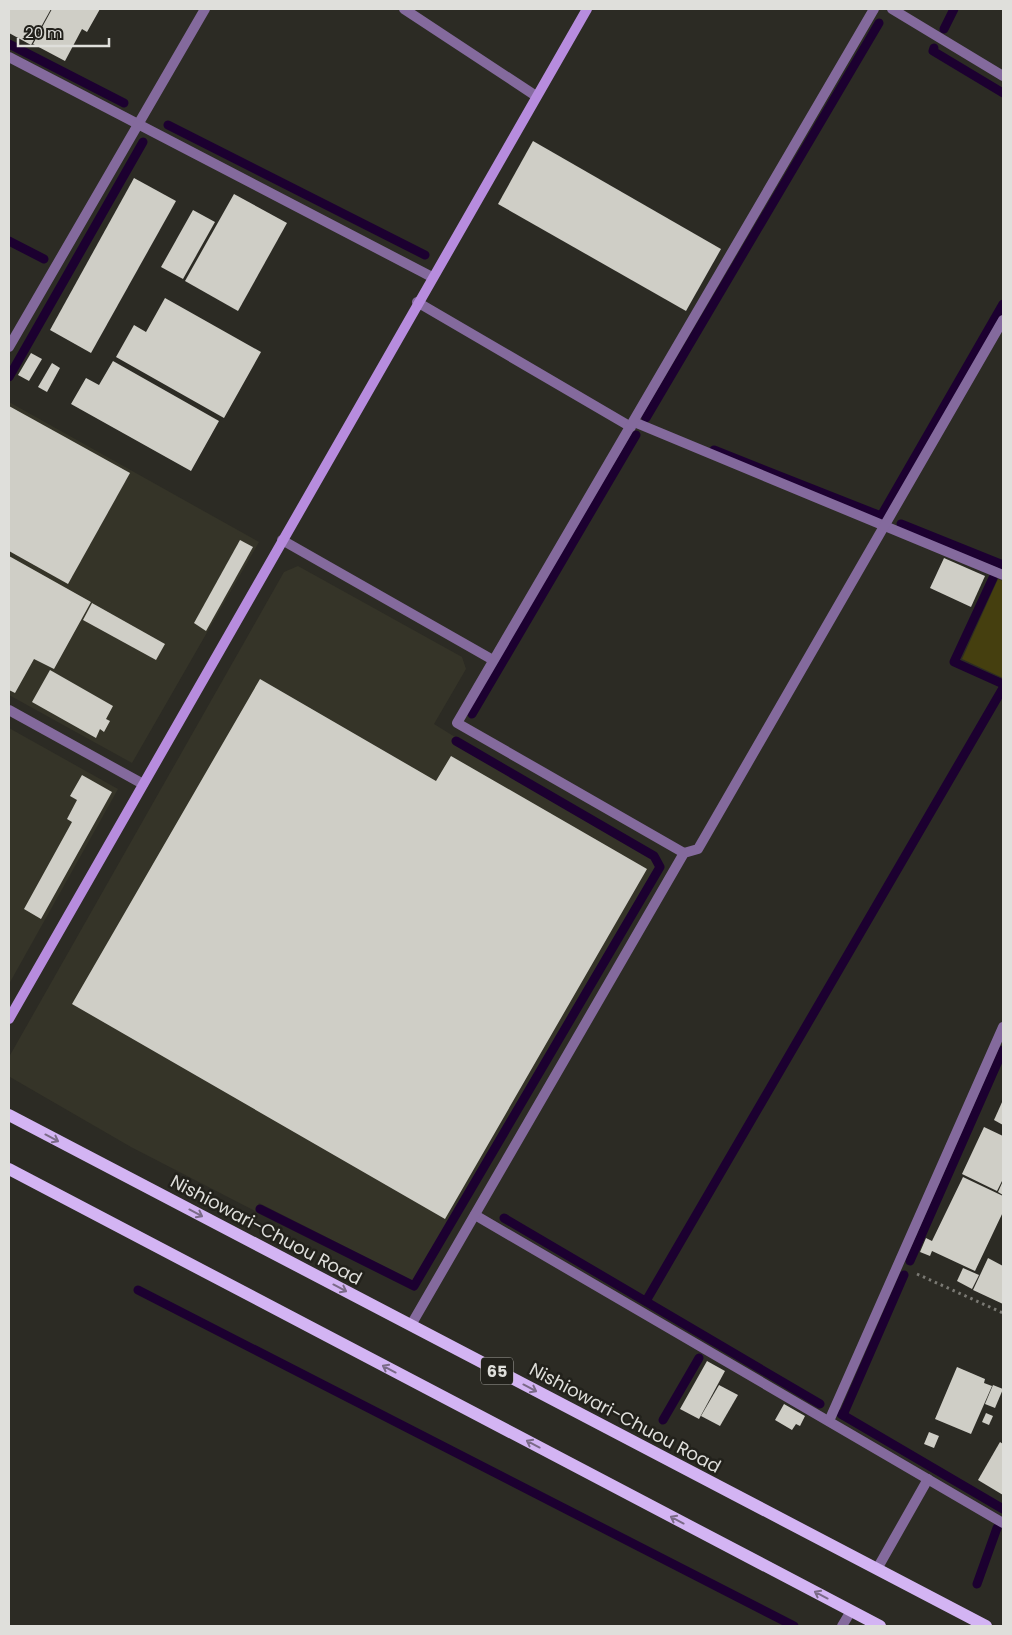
<svg xmlns="http://www.w3.org/2000/svg" width="1012" height="1635" font-family="Poppins,sans-serif">
<rect width="100%" height="100%" fill="#2c2b24"/>
<g fill="#353428">
<polygon points="9,402 259,542 132,763 9,695"/>
<polygon points="298,566 462,657 466,669 434,724 455,737 452,743 651,858 656,866 413,1281 259,1203 255,1211 131,1147 10,1077 9,1057 284,572"/>
<polygon points="9,728 118,789 9,984"/>
</g>
<polygon fill="#453f0f" points="998,579 1003,581 1003,678 962,659"/>
<g fill="none" stroke-linecap="round" stroke-linejoin="round">
<g stroke="#1c0030" stroke-width="9">
<polyline points="944,29 954,9"/>
<polyline points="9,44 124,103"/>
<polyline points="934,48 933,51 1003,93"/>
<polyline points="168,125 425,255"/>
<polyline points="9,241 44,259"/>
<polyline points="9,377 143,142"/>
<polyline points="646,418 879,23"/>
<polyline points="714,450 881,516 1003,304"/>
<polyline points="901,524 1003,565"/>
<polyline points="993,578 954,662 1003,684"/>
<polyline points="472,714 636,435"/>
<polyline points="260,1209 414,1286 660,867 654,856 456,741"/>
<polyline points="504,1218 820,1404"/>
<polyline points="910,1261 1003,1050"/>
<polyline points="138,1290 794,1626"/>
<polyline points="646,1301 1003,688"/>
<polyline points="841,1414 1003,1509"/>
<polyline points="843,1415 904,1275"/>
<polyline points="663,1420 699,1358"/>
<polyline points="977,1584 997,1528"/>
</g>
</g>
<g fill="#cfcec6">
<polygon points="9,9 51,9 31,45 9,33"/>
<polygon points="52,9 100,9 87,32 82,29 65,61 33,44"/>
<polygon points="533,141 721,249 686,311 498,204"/>
<polygon points="134,178 176,201 91,353 50,330"/>
<polygon points="234,194 287,223 238,311 185,281"/>
<polygon points="193,210 215,222 183,279 161,267"/>
<polygon points="165,298 261,352 224,418 116,357 134,325 146,332"/>
<polygon points="31,353 42,359 29,381 18,375"/>
<polygon points="113,361 219,421 191,471 71,404 86,378 99,385"/>
<polygon points="52,363 60,368 47,392 38,387"/>
<polygon points="9,406 130,473 68,584 9,551"/>
<polygon points="240,540 253,547 206,631 194,623"/>
<polygon points="9,556 91,602 54,669 34,659 15,693 9,690"/>
<polygon points="944,558 985,576 971,607 930,588"/>
<polygon points="92,603 165,644 156,660 83,620"/>
<polygon points="50,670 113,706 106,719 110,721 104,732 100,729 96,738 32,702"/>
<polygon points="260,679 436,781 451,756 647,869 445,1219 72,1004"/>
<polygon points="82,775 112,792 41,919 24,909 72,822 67,819 77,800 70,796"/>
<polygon points="1003,1100 1003,1125 994,1120"/>
<polygon points="984,1127 1003,1136 1003,1179 997,1191 962,1174"/>
<polygon points="963,1177 1003,1196 1003,1212 975,1271 932,1251 930,1256 920,1252 926,1238 932,1241"/>
<polygon points="1003,1181 1003,1195 998,1192"/>
<polygon points="988,1258 1003,1266 1003,1304 973,1290"/>
<polygon points="963,1268 979,1275 972,1289 957,1281"/>
<polygon points="707,1361 725,1371 699,1419 680,1409"/>
<polygon points="957,1367 985,1379 984,1383 992,1386 971,1434 935,1419"/>
<polygon points="719,1385 738,1395 720,1426 701,1416"/>
<polygon points="993,1385 1003,1389 995,1408 985,1404"/>
<polygon points="784,1404 805,1416 800,1426 796,1424 792,1430 775,1420"/>
<polygon points="986,1413 993,1416 989,1425 982,1422"/>
<polygon points="929,1432 939,1436 934,1448 924,1444"/>
<polygon points="1000,1442 1003,1444 1003,1495 978,1480"/>
</g>
<g fill="none" stroke-linecap="round" stroke-linejoin="round">
<polyline stroke="#7a7973" stroke-width="3" stroke-dasharray="2.5 4" stroke-linecap="butt" points="917,1274 1003,1313"/>
<g stroke="#846a9d" stroke-width="10">
<polyline points="404,9 536,96"/>
<polyline points="892,9 1003,76"/>
<polyline points="9,57 432,277"/>
<polyline points="417,302 631,427"/>
<polyline points="9,347 205,9"/>
<polyline points="634,422 1003,575"/>
<polyline points="282,540 493,660"/>
<polyline points="9,710 143,784"/>
<polyline points="684,853 457,723 874,9"/>
<polyline points="475,1215 1003,1523"/>
<polyline points="411,1325 684,853 698,849 1003,320"/>
<polyline points="829,1421 1003,1027"/>
<polyline points="877,1569 928,1479"/>
<polyline points="842,1626 851,1611"/>
</g>
<polyline stroke="#b78cde" stroke-width="10" points="9,1019 587,9"/>
<g stroke="#d3b4f3" stroke-width="12">
<polyline points="9,1115 986,1626"/>
<polyline points="9,1169 880,1626"/>
</g>
</g>
<defs><path id="oneway-shaft" d="M-6 0H5M1.5-3L5.5 0L1.5 3" fill="none" stroke-width="1.6" stroke-linecap="round" stroke-linejoin="round" transform="scale(1.25)"/></defs>
<g stroke="#7a6a87">
<use href="#oneway-shaft" transform="translate(52 1138) rotate(28)"/>
<use href="#oneway-shaft" transform="translate(196 1213) rotate(28)"/>
<use href="#oneway-shaft" transform="translate(340 1288) rotate(28)"/>
<use href="#oneway-shaft" transform="translate(389 1369) rotate(-152)"/>
<use href="#oneway-shaft" transform="translate(530 1388) rotate(28)"/>
<use href="#oneway-shaft" transform="translate(533 1444) rotate(-152)"/>
<use href="#oneway-shaft" transform="translate(677 1520) rotate(-152)"/>
<use href="#oneway-shaft" transform="translate(821 1595) rotate(-152)"/>
</g>
<g text-anchor="middle" stroke-width="5" stroke-linejoin="round" paint-order="stroke">
<rect fill="#22211b" stroke="#a6a6a1" stroke-width="1" x="481" y="1357.5" width="32" height="27" rx="4"/>
<g font-size="16" font-weight="bold" fill="#dfdfdb">
<text x="497" y="1377">65</text>
</g>
<g font-size="18" fill="#dfdfdb" stroke="#22211b">
<text transform="translate(266 1230) rotate(28)" y="6">Nishiowari-Chuou Road</text>
<text transform="translate(625 1418) rotate(28)" y="6">Nishiowari-Chuou Road</text>
</g>
</g>
<rect width="1012" height="1635" fill="none" stroke="#dfdfdb" stroke-width="20"/>
<path d="M18 38v8h91v-8" fill="none" stroke="#dfdfdb" stroke-width="2.5"/>
<text x="25" y="38" font-size="15" fill="#dfdfdb" stroke="#22211b" stroke-width="4" paint-order="stroke">20 m</text>
</svg>
